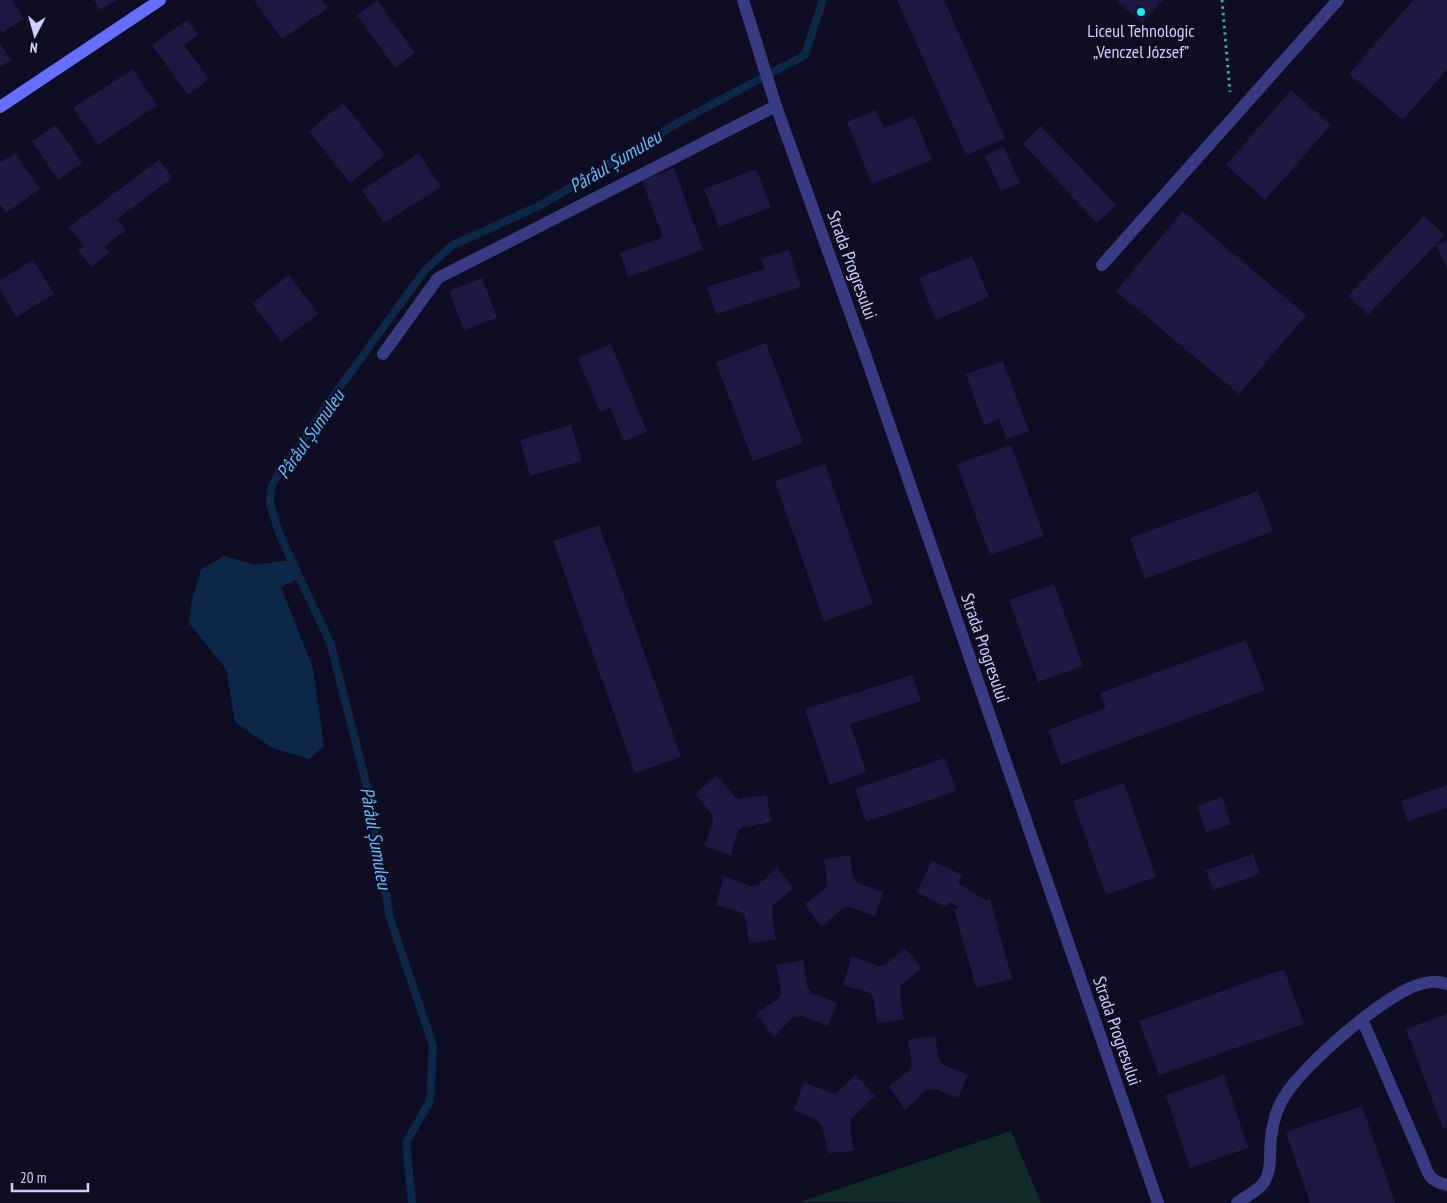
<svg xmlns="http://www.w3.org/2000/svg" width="1447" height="1203" font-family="'PT Sans Narrow',sans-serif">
<rect width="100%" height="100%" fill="#0f0d22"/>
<polygon fill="#102c29" points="1011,1131 1041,1203 800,1202"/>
<polygon fill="#0c2747" points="224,556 255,565 291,560 300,578 281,587 313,668 324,746 309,759 272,748 235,722 226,669 189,623 192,600 201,569"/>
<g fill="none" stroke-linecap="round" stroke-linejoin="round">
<polyline stroke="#0c2747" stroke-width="8" points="412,1203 406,1143 430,1101 433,1045 390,918 368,791 331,645 279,533 270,504 271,488 280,471 297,450 329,402 425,270 453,245 541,205 681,121 805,55 823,0"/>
</g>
<g fill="#1e1943">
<polygon points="0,0 12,0 24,19 2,33 0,30"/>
<polygon points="94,0 117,0 100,10"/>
<polygon points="254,0 322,0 328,8 282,39"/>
<polygon points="377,0 415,53 395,68 357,15"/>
<polygon points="897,0 944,0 1005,138 966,155"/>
<polygon points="1116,0 1163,0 1142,23"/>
<polygon points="1413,0 1447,0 1447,69 1403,120 1349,74"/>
<polygon points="187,20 198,35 184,45 209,79 188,95 152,45"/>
<polygon points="0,43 11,60 0,67"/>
<polygon points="133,69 157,105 98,145 73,108"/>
<polygon points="1291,90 1331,125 1265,200 1226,165"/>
<polygon points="343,103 385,155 350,183 309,131"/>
<polygon points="876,110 884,128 914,116 932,160 872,184 847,122"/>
<polygon points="56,125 82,163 58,180 32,141"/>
<polygon points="1041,126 1116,205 1097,223 1023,144"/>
<polygon points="1004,147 1020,183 1001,191 985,156"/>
<polygon points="15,153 40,189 6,213 0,204 0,163"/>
<polygon points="419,153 441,187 384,223 362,190"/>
<polygon points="159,160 172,178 117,219 126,230 104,246 109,253 91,267 78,250 83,246 69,227"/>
<polygon points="674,168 703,250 628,277 620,253 663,237 642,180"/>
<polygon points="756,169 771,207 719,227 704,189"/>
<polygon points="1183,211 1306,315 1239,394 1116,291"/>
<polygon points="1424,216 1445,235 1368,315 1348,296"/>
<polygon points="1447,241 1447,269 1436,245"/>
<polygon points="789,250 801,287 716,314 707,287 765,269 761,259"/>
<polygon points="972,256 989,297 936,320 919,278"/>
<polygon points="33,260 54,294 16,317 0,290 0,280"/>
<polygon points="289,275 318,314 281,342 252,303"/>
<polygon points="482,278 497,318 464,330 449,291"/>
<polygon points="766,343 803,443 753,461 716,362"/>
<polygon points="611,344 647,432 624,441 610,408 600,412 578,358"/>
<polygon points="1003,361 1029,431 1007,439 999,419 984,425 966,374"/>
<polygon points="571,425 582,461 530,476 520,440"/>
<polygon points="1011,445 1044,536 990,555 957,464"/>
<polygon points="825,464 873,604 824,621 775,481"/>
<polygon points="1258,491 1273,531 1145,579 1130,538"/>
<polygon points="599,525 681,757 635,773 553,541"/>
<polygon points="1054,584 1083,666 1038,682 1009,600"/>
<polygon points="1246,640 1265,690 1061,765 1048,730 1106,708 1100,693"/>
<polygon points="912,675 921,701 850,724 866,772 830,785 805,709"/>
<polygon points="945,758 956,791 866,822 855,789"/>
<polygon points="717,775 735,797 740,799 767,795 771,822 744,827 738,830 731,855 704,846 713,821 713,815 695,794"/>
<polygon points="1124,783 1156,877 1106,895 1073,801"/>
<polygon points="1447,785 1447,808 1408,821 1401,801"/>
<polygon points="1222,797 1231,824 1206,832 1197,806"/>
<polygon points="1253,854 1260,874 1213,890 1206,870"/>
<polygon points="850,855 853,877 858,883 883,892 875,916 849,907 843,908 821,927 805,904 825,889 827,883 824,859"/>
<polygon points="932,861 962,875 958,883 985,900 990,899 1012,979 976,988 954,909 959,907 949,902 946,907 917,892"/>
<polygon points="777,868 794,888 773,905 772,913 776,940 749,943 745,915 740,912 716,905 724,876 750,886 758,885"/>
<polygon points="905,948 922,968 901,985 900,993 904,1020 877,1023 873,996 868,992 843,985 852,956 878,966 885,965"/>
<polygon points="803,960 807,986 811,993 837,1003 828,1026 802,1016 793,1017 774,1037 756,1014 779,998 781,991 776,965"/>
<polygon points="1284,969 1304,1024 1159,1075 1139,1021"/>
<polygon points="1447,1014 1447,1128 1443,1129 1406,1029"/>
<polygon points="935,1036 939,1059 944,1065 968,1075 958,1098 935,1089 925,1091 905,1110 889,1086 909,1071 912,1065 908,1040"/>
<polygon points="856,1075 875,1096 851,1119 850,1127 854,1151 828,1153 822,1126 817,1120 794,1110 804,1082 829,1092 836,1093"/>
<polygon points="1224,1075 1248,1148 1190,1168 1166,1095"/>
<polygon points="1362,1106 1395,1203 1310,1203 1286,1132"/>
</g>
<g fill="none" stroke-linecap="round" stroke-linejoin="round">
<polyline stroke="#2db4a1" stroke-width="3" stroke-dasharray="2.5 4" stroke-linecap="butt" points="1222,0 1230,92"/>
<g stroke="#383b81" stroke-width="12">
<polyline points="1102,265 1338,0"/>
<path d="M1361 1021 1365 1026 1422 1158C1428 1174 1429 1181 1447 1185"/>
<path d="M1237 1203C1245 1197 1255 1192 1262 1185 1273 1172 1269 1152 1271 1137 1273 1123 1276 1109 1284 1097 1303 1065 1386 993 1421 984 1431 981 1437 981 1447 984"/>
</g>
<g stroke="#383b81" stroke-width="12">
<polyline points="743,0 776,106 866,357 1158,1203"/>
<polyline points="383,354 438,278 776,106"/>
</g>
<polyline stroke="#656eff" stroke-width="12" points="0,107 160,0"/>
</g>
<circle fill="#00f5f9" stroke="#0f0d22" stroke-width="2" cx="1141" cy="12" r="5"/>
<g text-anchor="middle" stroke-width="4" stroke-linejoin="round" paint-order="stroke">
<g font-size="18" fill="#d0ceff" stroke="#0f0d22">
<text x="1141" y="37">Liceul Tehnologic<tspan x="1141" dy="21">„Venczel József”</tspan></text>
</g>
<g font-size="18" fill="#d0ceff" stroke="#0f0d22">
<text transform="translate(852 265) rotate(70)" y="6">Strada Progresului</text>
<text transform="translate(985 648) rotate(71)" y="6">Strada Progresului</text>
<text transform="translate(1117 1031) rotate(71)" y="6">Strada Progresului</text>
</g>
<g font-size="19" font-style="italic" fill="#5cc1ff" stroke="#0f0d22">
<text transform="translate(615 161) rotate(-31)" y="7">Pârâul Șumuleu</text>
<text transform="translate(310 434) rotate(-55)" y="7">Pârâul Șumuleu</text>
<text transform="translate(376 838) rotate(80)" y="7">Pârâul Șumuleu</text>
</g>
</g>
<g transform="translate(35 35) rotate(186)" stroke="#0f0d22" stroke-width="4" paint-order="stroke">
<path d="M0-4L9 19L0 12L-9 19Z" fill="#d0ceff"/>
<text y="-8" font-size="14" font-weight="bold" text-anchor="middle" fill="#d0ceff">N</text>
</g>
<path d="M12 1183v8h76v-8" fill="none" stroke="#d0ceff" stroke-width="2.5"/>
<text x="20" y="1183" font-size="15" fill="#d0ceff" stroke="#0f0d22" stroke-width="4" paint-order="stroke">20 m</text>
</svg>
